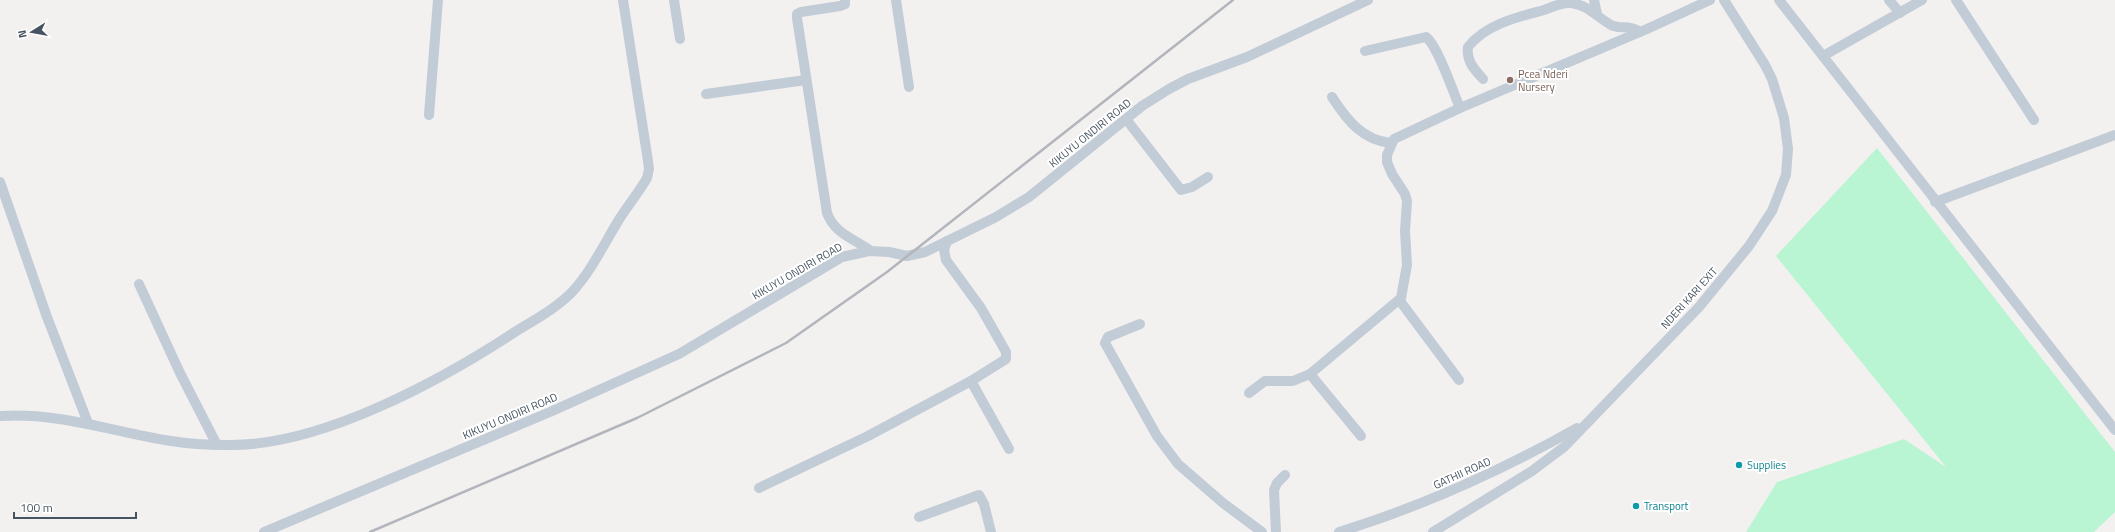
<svg xmlns="http://www.w3.org/2000/svg" width="2115" height="532" font-family="'Titillium Web',sans-serif">
<rect width="100%" height="100%" fill="#f3f0f0"/>
<polygon fill="#baf5d3" points="1877,148 2115,452 2115,512 2094,532 1746,532 1777,482 1904,439 1946,467 1776,256"/>
<g fill="none" stroke-linecap="round" stroke-linejoin="round">
<g stroke="#c2ccd7" stroke-width="10">
<polyline points="674,0 680,39"/>
<path d="M845 0V4L840 6 801 12 797 14V18L827 213C835 234 853 238 871 251"/>
<polyline points="896,0 909,87"/>
<polyline points="1594,0 1597,14"/>
<polyline points="1779,0 2115,430"/>
<polyline points="1889,0 1900,13"/>
<polyline points="1956,0 2034,120"/>
<path d="M1365 51 1426 37C1438 46 1453 92 1460 108"/>
<polyline points="1823,56 1922,0"/>
<path d="M1483 79C1474 69 1466 61 1468 47 1486 24 1518 17 1544 10 1552 7 1562 2 1571 3 1588 5 1597 17 1611 25 1621 30 1629 24 1640 32"/>
<polyline points="706,94 806,80"/>
<path d="M1332 97C1347 120 1362 140 1391 143"/>
<polyline points="429,115 438,0"/>
<polyline points="1126,119 1181,190 1192,187 1208,177"/>
<polyline points="0,182 47,317 88,423"/>
<polyline points="1935,202 2115,135"/>
<polyline points="139,284 180,373 217,445"/>
<polyline points="1400,301 1459,380"/>
<polyline points="1140,324 1108,337 1105,343 1157,436 1178,464 1223,503 1262,532"/>
<polyline points="1310,374 1361,436"/>
<polyline points="971,381 1009,449"/>
<polyline points="1249,393 1265,381 1293,381 1310,374 1401,298 1407,265 1405,231 1407,201 1405,194 1392,174 1387,162 1387,155 1394,139 1460,108 1647,29 1710,0"/>
<path d="M0 416C59 412 114 432 171 441 189 444 208 445 227 445 320 447 442 380 518 330 536 319 558 307 573 291 592 270 605 242 620 218 629 204 639 192 647 178L649 169 648 161 623 0"/>
<polyline points="759,488 868,436 971,381 1006,359 1006,352 981,308 946,260 944,250 947,241"/>
<polyline points="919,517 979,495 984,504 991,532"/>
<polyline points="264,532 550,412 679,354 842,257 869,251 889,252 907,256 925,252 996,217 1029,197 1142,106 1169,89 1188,79 1247,57 1368,0"/>
<polyline points="1276,532 1274,490 1277,483 1285,475"/>
<path d="M1339 532C1423 506 1501 471 1577 428"/>
<polyline points="1433,532 1532,471 1564,447 1699,307 1749,246 1772,211 1786,175 1788,149 1784,118 1772,79 1765,65 1724,0"/>
</g>
<polyline stroke="#b2b5bb" stroke-width="2.5" points="370,532 637,418 786,343 887,272 1233,0"/>
</g>
<circle fill="#8d6e63" stroke="#fff" stroke-width="1.5" cx="1510" cy="80" r="4"/>
<g fill="#0f9aa8" stroke="#fff" stroke-width="1.5">
<circle cx="1739" cy="465" r="4"/>
<circle cx="1636" cy="506" r="4"/>
</g>
<g text-anchor="middle" stroke-width="4" stroke-linejoin="round" paint-order="stroke">
<g font-size="11" fill="#785e54" stroke="#fff" text-anchor="start">
<text x="1518" y="78">Pcea Nderi<tspan x="1518" dy="13">Nursery</tspan></text>
</g>
<g font-size="11" fill="#465360" stroke="#fff">
<text transform="translate(1090 133) rotate(-39)" y="4">KIKUYU ONDIRI ROAD</text>
<text transform="translate(797 271) rotate(-30)" y="4">KIKUYU ONDIRI ROAD</text>
<text transform="translate(1689 298) rotate(-48)" y="4">NDERI KARI EXIT</text>
<text transform="translate(510 416) rotate(-23)" y="4">KIKUYU ONDIRI ROAD</text>
<text transform="translate(1462 473) rotate(-24)" y="4">GATHII ROAD</text>
</g>
<g font-size="11" fill="#0d838f" stroke="#fff" text-anchor="start">
<text x="1747" y="469">Supplies</text>
<text x="1644" y="510">Transport</text>
</g>
</g>
<g transform="translate(32 32) rotate(259)" stroke="#ffffff" stroke-width="3" paint-order="stroke">
<path d="M0-3L7 15L0 10L-7 15Z" fill="#465360"/>
<text y="-6" font-size="11" font-weight="bold" text-anchor="middle" fill="#465360">N</text>
</g>
<path d="M14 512v6h122v-6" fill="none" stroke="#465360" stroke-width="2"/>
<text x="20" y="512" font-size="12" fill="#465360" stroke="#ffffff" stroke-width="3" paint-order="stroke">100 m</text>
</svg>
